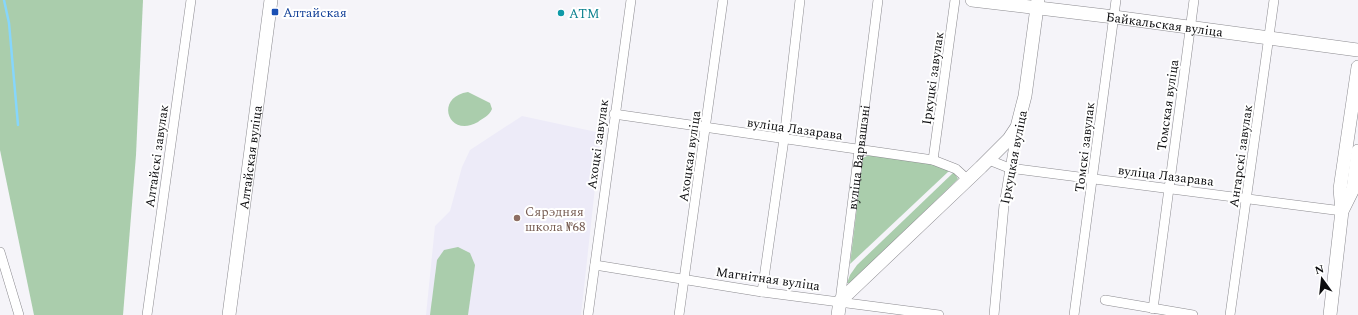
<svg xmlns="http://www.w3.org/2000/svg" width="1358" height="315" font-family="Spectral,serif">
<rect width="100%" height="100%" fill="#f5f4f9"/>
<polygon fill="#edebf8" points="522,116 601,133 581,315 426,315 435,226 450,211 462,167 470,150"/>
<g fill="#aacdac">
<polygon points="0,0 143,0 136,155 123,315 34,315 0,150"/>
<path d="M468 92 490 103 492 109C489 116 483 118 478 122 448 139 434 97 468 92Z"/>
<polygon points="869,155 933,163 949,171 850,264 863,158"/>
<polygon points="954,172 958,179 851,283 847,283 850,275 857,265"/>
<polygon points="458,247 470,253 475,265 468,315 430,315 437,260 444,250"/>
</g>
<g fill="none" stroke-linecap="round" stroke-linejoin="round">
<polyline stroke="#86d6fc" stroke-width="2.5" points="4,0 9,23 18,125"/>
<defs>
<g id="street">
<polyline points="614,114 933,160 956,169 967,179"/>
<polyline points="933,160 955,0"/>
<polyline points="989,160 1009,168 1342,211"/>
<polyline points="0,252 19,315"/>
<polyline points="595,265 762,292 939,315"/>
<polyline points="762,292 784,139 800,0"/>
<polyline points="1105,300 1193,315"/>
<path id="s1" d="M840 301 878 0"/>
<polyline points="1153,309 1194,0"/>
<polyline points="147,315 191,0"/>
<polyline points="588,315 631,0"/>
<polyline points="679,315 723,0"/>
<polyline points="994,315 1004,205 1016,133"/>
<polyline points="1074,315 1116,0"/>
<polyline points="1230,315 1274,0"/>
</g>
<g id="secondary">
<path id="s2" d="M972 0 1114 17 1358 50"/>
<polyline points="1343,209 1353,189 1358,151"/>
<path id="s3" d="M229 315 271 0"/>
<polyline points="838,315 840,301 981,167 1009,139 1017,127 1025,96 1038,0"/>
<polyline points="1330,315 1342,211 1340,189 1358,67"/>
</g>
</defs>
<use href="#street" stroke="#8c8b90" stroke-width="10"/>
<use href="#secondary" stroke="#8c8b90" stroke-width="14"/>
<use href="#street" stroke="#fff" stroke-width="9"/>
<use href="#secondary" stroke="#fff" stroke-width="13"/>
</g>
<rect fill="#1a4fb4" stroke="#fff" stroke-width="1.5" x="271" y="8" width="8" height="8" rx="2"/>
<circle fill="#0f9aa8" stroke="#fff" stroke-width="1.5" cx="561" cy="13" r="4"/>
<circle fill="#8d6e63" stroke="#fff" stroke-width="1.5" cx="517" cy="218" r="4"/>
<g text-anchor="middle" stroke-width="4" stroke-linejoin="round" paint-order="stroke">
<g font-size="13" fill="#164399" stroke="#fff" text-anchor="start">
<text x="283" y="17">Алтайская</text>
</g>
<g font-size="13" fill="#0d838f" stroke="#fff" text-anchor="start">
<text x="569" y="18">АТМ</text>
</g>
<g font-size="13" fill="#0c0c0e" stroke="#fff">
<text dy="5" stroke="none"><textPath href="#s2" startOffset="194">Байкальская вуліца</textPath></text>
<text transform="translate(932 78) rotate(-82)" y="5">Іркуцкі завулак</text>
<text transform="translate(1167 105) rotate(-82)" y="5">Томская вуліца</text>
<text transform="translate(795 128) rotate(8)" y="5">вуліца Лазарава</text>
<text transform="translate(597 144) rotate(-82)" y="5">Ахоцкі завулак</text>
<text transform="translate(1084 147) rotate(-83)" y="5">Томскі завулак</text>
<text transform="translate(156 156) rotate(-82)" y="5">Алтайскі завулак</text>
<text transform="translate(689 156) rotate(-82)" y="5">Ахоцкая вуліца</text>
<text transform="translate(1240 156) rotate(-82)" y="5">Ангарскі завулак</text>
<text dy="5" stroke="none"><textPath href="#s3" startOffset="159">Алтайская вуліца</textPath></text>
<text transform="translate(1013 157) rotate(-79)" y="5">Іркуцкая вуліца</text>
<text dy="5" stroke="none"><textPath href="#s1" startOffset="145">вуліца Варвашэні</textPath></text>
<text transform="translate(1166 175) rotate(7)" y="5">вуліца Лазарава</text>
<text transform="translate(768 278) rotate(8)" y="5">Магнітная вуліца</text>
</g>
<g font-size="13" fill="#785e54" stroke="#fff" text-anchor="start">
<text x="525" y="216">Сярэдняя<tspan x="525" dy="15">школа №68</tspan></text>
</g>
</g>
<g transform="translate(1322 279) rotate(345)" stroke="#ffffff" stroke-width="3" paint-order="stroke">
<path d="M0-3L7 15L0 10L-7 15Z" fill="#0c0c0e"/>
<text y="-6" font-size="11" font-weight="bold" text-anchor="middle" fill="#0c0c0e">N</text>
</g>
</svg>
